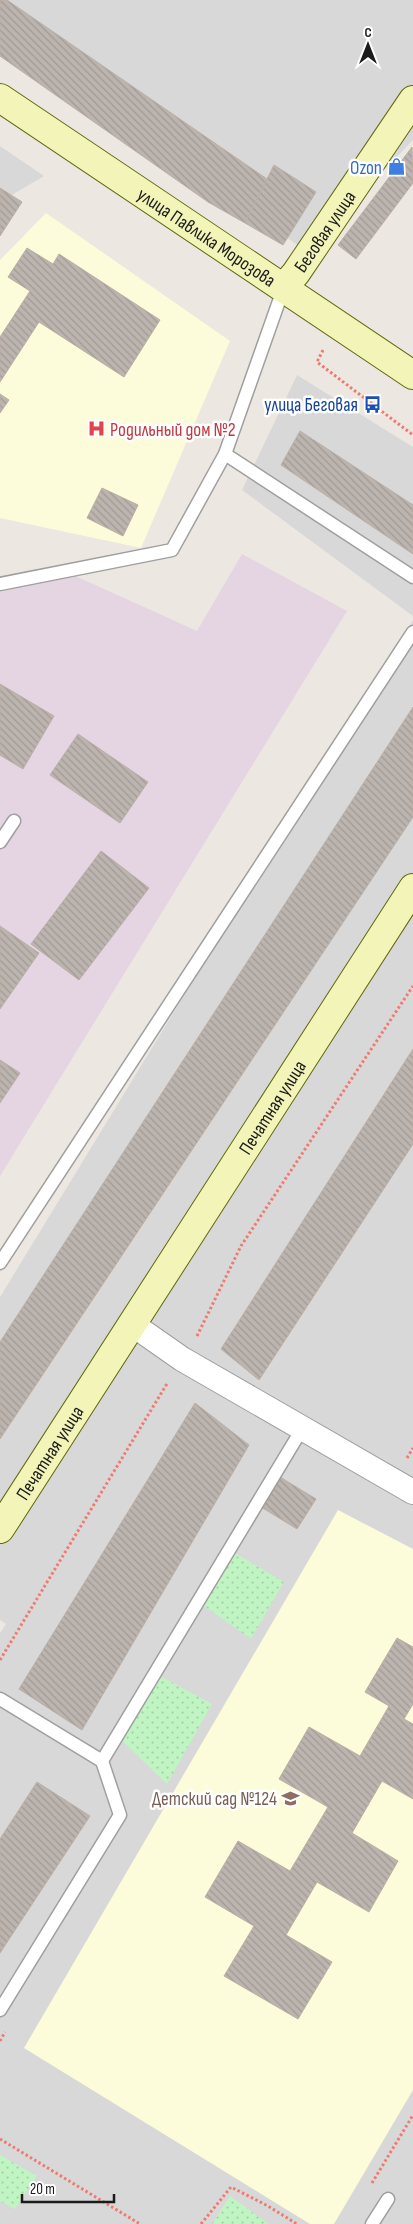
<svg xmlns="http://www.w3.org/2000/svg" width="413" height="2224" font-family="'Sofia Sans Condensed',sans-serif">
<defs>
<pattern id="park-dots" width="8" height="8" patternUnits="userSpaceOnUse" patternTransform="scale(1.25)"><rect width="8" height="8" fill="#c0f4c3"/><path d="M2 2h.1M6 6h.1" fill="none" stroke="#a4d1a7" stroke-width="1.8" stroke-linecap="round"/></pattern>
<pattern id="building-back-hatch" width="6" height="6" patternUnits="userSpaceOnUse" patternTransform="scale(1.25)"><rect width="6" height="6" fill="#bcb4ae"/><path d="M-1 5l2 2M0 0l6 6M5-1l2 2" fill="none" stroke="#a19a95"/></pattern>
</defs>
<rect width="100%" height="100%" fill="#ece8e1"/>
<g fill="#d9d8d8">
<polygon points="0,0 413,0 413,140 306,251 0,39"/>
<polygon points="0,146 44,176 0,202"/>
<polygon points="297,375 413,447 413,616 242,490"/>
<polygon points="413,620 413,2224 0,2224 0,1633 6,1624 0,1620 0,1297"/>
</g>
<polygon fill="#e5d4e2" points="242,554 347,611 0,1176 0,592 71,574 197,631"/>
<g fill="#fcfbda">
<polygon points="46,213 230,341 141,548 0,518 0,260"/>
<polygon points="338,1510 413,1549 413,2090 334,2224 310,2224 24,2048"/>
</g>
<g fill="url(#park-dots)">
<polygon points="235,1553 284,1582 251,1639 203,1605"/>
<polygon points="149,1670 212,1704 167,1784 113,1732"/>
<polygon points="0,2155 37,2176 15,2209 0,2201"/>
<polygon points="230,2196 269,2224 212,2224"/>
</g>
<g fill="url(#building-back-hatch)" stroke="#bcafa5">
<polygon points="0,0 7,0 267,179 245,223 208,202 0,56"/>
<polygon points="412,147 413,183 356,259 338,245"/>
<polygon points="274,165 316,192 283,245 245,223"/>
<polygon points="0,188 22,202 0,236"/>
<polygon points="27,248 53,264 59,254 160,320 124,377 39,322 0,382 0,337 30,291 8,277"/>
<polygon points="0,394 9,400 0,413"/>
<polygon points="300,431 413,505 413,554 281,465"/>
<polygon points="102,488 138,505 123,536 87,518"/>
<polygon points="0,684 54,716 23,769 0,755"/>
<polygon points="413,707 413,817 0,1439 0,1342"/>
<polygon points="78,734 148,782 120,823 50,775"/>
<polygon points="101,851 149,888 79,980 31,944"/>
<polygon points="0,926 39,953 0,1009"/>
<polygon points="413,1049 413,1144 259,1380 221,1349"/>
<polygon points="0,1060 20,1073 0,1103"/>
<polygon points="195,1403 249,1445 82,1730 19,1689"/>
<polygon points="280,1477 316,1499 297,1529 261,1507"/>
<polygon points="397,1638 413,1647 413,1704 404,1719 413,1724 413,1799 382,1781 352,1833 398,1861 369,1912 317,1882 286,1935 332,1962 298,2019 224,1976 254,1926 205,1897 238,1841 290,1871 328,1807 279,1779 309,1727 360,1756 389,1706 365,1692"/>
<polygon points="37,1782 90,1816 0,1953 0,1839"/>
</g>
<g fill="none" stroke-linecap="round" stroke-linejoin="round">
<defs>
<g id="lane">
<polyline points="225,454 413,577"/>
<polyline points="0,584 172,550 225,454 284,287"/>
<polyline points="0,842 14,821"/>
<polyline points="0,1263 413,632"/>
<polyline points="0,1699 102,1761 302,1429"/>
<polyline points="0,2010 120,1815 102,1761"/>
<polyline points="372,2224 388,2199"/>
</g>
<polyline id="street" points="132,1324 182,1359 413,1492"/>
<g id="secondary">
<path id="s1" d="M0 98 413 375"/>
<path id="s2" d="M284 287 296 273 413 100"/>
<path id="s3" d="M0 1529 413 888"/>
</g>
</defs>
<use href="#lane" stroke="#9f9f9f" stroke-width="15"/>
<use href="#street" stroke="#9f9f9f" stroke-width="26"/>
<use href="#secondary" stroke="#60680c" stroke-width="30"/>
<g stroke="#ef7a70" stroke-width="3" stroke-dasharray="2.5 2.5" stroke-linecap="butt">
<polyline points="323,350 317,362 413,435"/>
<polyline points="197,1336 241,1246 413,986"/>
<polyline points="407,1458 413,1448"/>
<polyline points="0,1660 168,1382"/>
<polyline points="0,2041 5,2032"/>
<polyline points="0,2139 140,2224"/>
<polyline points="372,2183 413,2115"/>
<polyline points="201,2224 231,2187 268,2206 297,2224"/>
</g>
<use href="#lane" stroke="#fff" stroke-width="12"/>
<use href="#street" stroke="#fff" stroke-width="24"/>
<use href="#secondary" stroke="#f2f4b8" stroke-width="28"/>
</g>
<defs>
<symbol id="shop-bare" viewBox="-9 -9 18 18"><path d="M-5-2.5h2.3a2.7 3.5 0 0 1 5.4 0H5L5.5 6h-11ZM-1.5-2.5h3a1.5 2.3 0 0 0-3 0Z" fill="#3f7fe0" stroke="#fff" stroke-width="2.5" paint-order="stroke"/></symbol>
<symbol id="bus-bare" viewBox="-9 -9 18 18"><path d="M-5-6H5V4H4V6H2V4H-2V6H-4V4H-5ZM-3.5-4V0h7V-4ZM-3.5 1.2v1.5H-2V1.2ZM2 1.2v1.5H3.5V1.2Z" fill="#1a4fb4" stroke="#fff" stroke-width="2.5" paint-order="stroke"/></symbol>
<symbol id="hospital-bare" viewBox="-9 -9 18 18"><path d="M-5-5h3v3.5h4V-5h3V5h-3V1.5h-4V5h-3Z" fill="#e0444e" stroke="#fff" stroke-width="2.5" paint-order="stroke"/></symbol>
<symbol id="school-bare" viewBox="-9 -9 18 18"><path d="M0-5L7-2L0 1L-7-2ZM-4 1L0 2.5L4 1V4Q0 6-4 4Z" fill="#8d6e63" stroke="#fff" stroke-width="2.5" paint-order="stroke"/></symbol>
</defs>
<g fill-rule="evenodd">
<use href="#shop-bare" x="384" y="154" width="25" height="25"/>
<use href="#bus-bare" x="360" y="392" width="25" height="25"/>
<use href="#hospital-bare" x="84" y="416" width="25" height="25"/>
<use href="#school-bare" x="278" y="1786" width="25" height="25"/>
</g>
<g text-anchor="middle" stroke-width="5" stroke-linejoin="round" paint-order="stroke">
<g font-size="19" fill="#366cbe" stroke="#fff" text-anchor="end">
<text x="382" y="174">Ozon</text>
</g>
<g font-size="19" fill="#1b1b1b" stroke="#fff">
<text dy="7" stroke="none"><textPath href="#s2" startOffset="69">Беговая улица</textPath></text>
<text dy="7" stroke="none"><textPath href="#s1" startOffset="249">улица Павлика Морозова</textPath></text>
<text dy="7" stroke="none"><textPath href="#s3" startOffset="502">Печатная улица</textPath></text>
<text dy="7" stroke="none"><textPath href="#s3" startOffset="91">Печатная улица</textPath></text>
</g>
<g font-size="19" fill="#164399" stroke="#fff" text-anchor="end">
<text x="358" y="411">улица Беговая</text>
</g>
<g font-size="19" fill="#be3a42" stroke="#fff" text-anchor="start">
<text x="110" y="436">Родильный дом №2</text>
</g>
<g font-size="19" fill="#785e54" stroke="#fff" text-anchor="end">
<text x="277" y="1805">Детский сад №124</text>
</g>
</g>
<g transform="translate(368 45)" stroke="#ffffff" stroke-width="4" paint-order="stroke">
<path d="M0-4L9 19L0 12L-9 19Z" fill="#1b1b1b"/>
<text y="-8" font-size="14" font-weight="bold" text-anchor="middle" fill="#1b1b1b">С</text>
</g>
<path d="M22 2194v8h92v-8" fill="none" stroke="#1b1b1b" stroke-width="2.5"/>
<text x="30" y="2194" font-size="15" fill="#1b1b1b" stroke="#ffffff" stroke-width="4" paint-order="stroke">20 m</text>
</svg>
